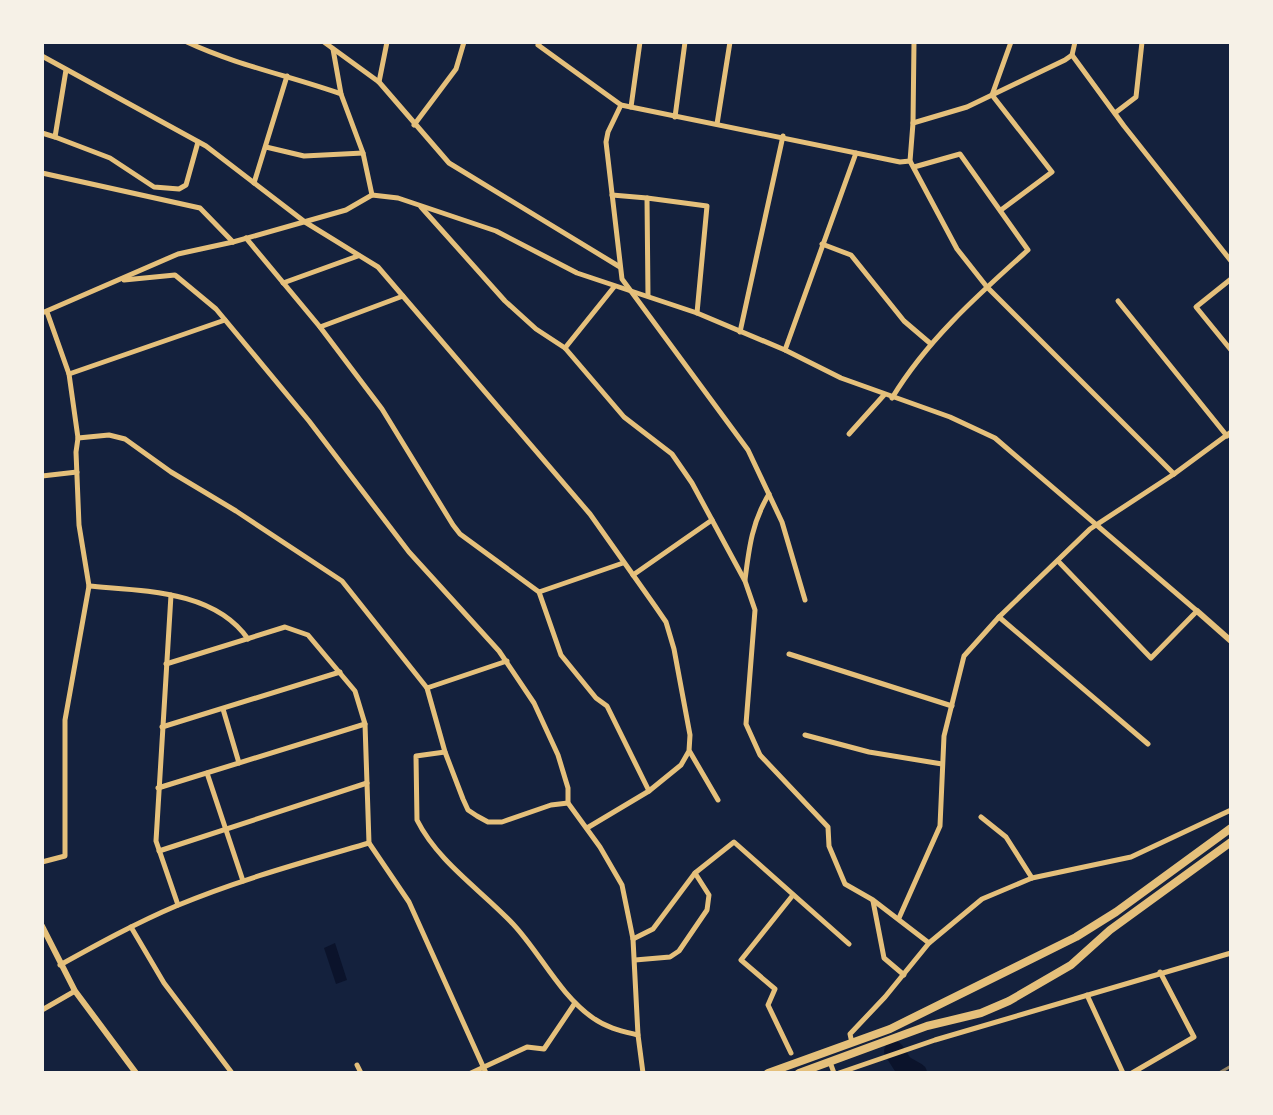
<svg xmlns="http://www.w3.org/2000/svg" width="1273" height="1115" font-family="Jost,sans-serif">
<rect width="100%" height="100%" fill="#14213d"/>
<polygon fill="#0b132b" points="335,943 347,980 336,984 324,948"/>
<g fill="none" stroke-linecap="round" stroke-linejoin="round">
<polyline stroke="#0b132b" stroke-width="20" points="894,1051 903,1065 917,1073"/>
<g stroke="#e5c07b" stroke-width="5">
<path d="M187 42C236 65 290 76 341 94L363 153 372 195"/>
<polyline points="324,42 379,82 449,163 620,267"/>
<polyline points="540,42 538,45 621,105 900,162 910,161"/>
<polyline points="914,42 913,123 910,161 957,249 987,287 1174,474"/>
<polyline points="333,49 341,94"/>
<polyline points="1072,55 1124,126 1231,261"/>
<polyline points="42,56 206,146 305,222 378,267 590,514 655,606 666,622 674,649 690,735 689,751 681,765 649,791 587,828"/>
<polyline points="379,82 387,42"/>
<polyline points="621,105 608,132 606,142 622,279 748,450 782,522 805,600"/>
<polyline points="631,107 640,42"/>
<polyline points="1115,113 1136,97 1142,42"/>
<polyline points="675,117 685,42"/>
<polyline points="913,123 967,107 1065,60 1072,55 1075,42"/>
<polyline points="717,124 730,42"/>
<polyline points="414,125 456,69 464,42"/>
<polyline points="42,133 55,137 66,70"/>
<polyline points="55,137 110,158 154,187 179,189 186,185 198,142"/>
<polyline points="266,147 304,156 363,153"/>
<polyline points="42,173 200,208 233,242"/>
<polyline points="254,183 287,76"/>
<polyline points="612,195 647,198"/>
<polyline points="421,207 505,301 536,329 565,348 624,417 672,454 692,483 745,581 755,610 746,724 760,755 828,827 829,846 845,884 873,900 929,943"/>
<polyline points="1001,210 1052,172 992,95 1011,42"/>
<polyline points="246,238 320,327 382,409 453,525 460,534 539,592 561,655 596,698 607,706 649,791"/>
<polyline points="822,244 851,255 904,321 931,344"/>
<polyline points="1231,279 1196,307 1231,350"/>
<polyline points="124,280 175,275 216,309 309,421 409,552 499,651 534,703 558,755 568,788 568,803 600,847 622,885 633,939 638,1035 643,1073"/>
<polyline points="283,283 358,256"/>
<polyline points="648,296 647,198 707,206 697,313"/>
<polyline points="1118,301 1227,436"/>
<polyline points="42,313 178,254 233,242 346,210 372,195 398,198 496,231 577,273 697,313 785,350 841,378 950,417 995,438 1197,611 1151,658 1058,561"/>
<polyline points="320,327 403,296"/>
<polyline points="740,332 783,136"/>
<polyline points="565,348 614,287"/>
<polyline points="785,350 856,153"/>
<polyline points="69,374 225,320"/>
<path d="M892 398C927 340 978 295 1028 250L960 154 914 167"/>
<polyline points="849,434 884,395"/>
<polyline points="78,438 109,435 125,439 171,472 236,511 342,581 427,688 445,752 463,799 468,810 477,816 488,822 502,822 551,805 568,803"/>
<polyline points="42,476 77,472"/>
<polyline points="633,575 712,520"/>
<path d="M745 580C749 548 752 522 769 494"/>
<path d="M89 586C143 591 214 590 248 639"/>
<polyline points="539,592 623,563"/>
<polyline points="171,595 156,841 178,905"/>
<polyline points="999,617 1148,744"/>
<polyline points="789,654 952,706"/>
<polyline points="166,664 285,627 308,635 355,691 365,724 369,843 409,902 486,1073"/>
<polyline points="427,688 507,661"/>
<polyline points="223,709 239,763"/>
<polyline points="162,727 340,672"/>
<polyline points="805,735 869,752 942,764"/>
<path d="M445 752 416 756 417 820C438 862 481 890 513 924 541 954 559 994 593 1018 607 1028 622 1031 638 1035"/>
<polyline points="690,752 718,800"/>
<polyline points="207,773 243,881"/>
<polyline points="158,788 365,724"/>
<polyline points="981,817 1006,837 1032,878"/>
<polyline points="159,851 367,783"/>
<polyline points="42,862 65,856 65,720 89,586 79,525 76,452 78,438 69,374 47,312"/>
<polyline points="873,901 884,958 904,975"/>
<polyline points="899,918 940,826 944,736 964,656 999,617 1090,529 1174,474 1231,432"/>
<polyline points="131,927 164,983 232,1073"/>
<polyline points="633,939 653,929 695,873 734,842 849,944"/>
<polyline points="635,960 670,957 679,951 707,910 709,895 695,873"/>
<path d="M60 965C98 944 136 923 176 906 238 880 304 862 369 843"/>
<polyline points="1087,995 1123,1073"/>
<polyline points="42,1010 75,991"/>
<polyline points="852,1043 850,1034 885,997 929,943 982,899 1032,878 1131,857 1231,810"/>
<polyline points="791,1053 768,1005 775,989 741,960 793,895"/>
<polyline points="830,1062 834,1073"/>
<polyline points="357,1065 361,1073"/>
<polyline points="471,1073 527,1047 544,1049 575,1003"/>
<polyline points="839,1073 935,1040 1231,953"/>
<polyline points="1132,1073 1194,1037 1160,972"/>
</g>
<g stroke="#e5c07b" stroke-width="6">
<polyline points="1197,611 1231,641"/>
<polyline points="42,926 75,991 136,1073"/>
</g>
<g stroke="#e5c07b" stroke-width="8">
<polyline points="768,1073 890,1029 1076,937 1116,912 1231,828"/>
<polyline points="799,1073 927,1026 981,1013 1009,1001 1071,965 1110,930 1231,842"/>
</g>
<polyline stroke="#918062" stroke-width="3" points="1219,1073 1231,1066"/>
</g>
<rect width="1273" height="1115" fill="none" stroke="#f6f1e7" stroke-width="88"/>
</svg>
